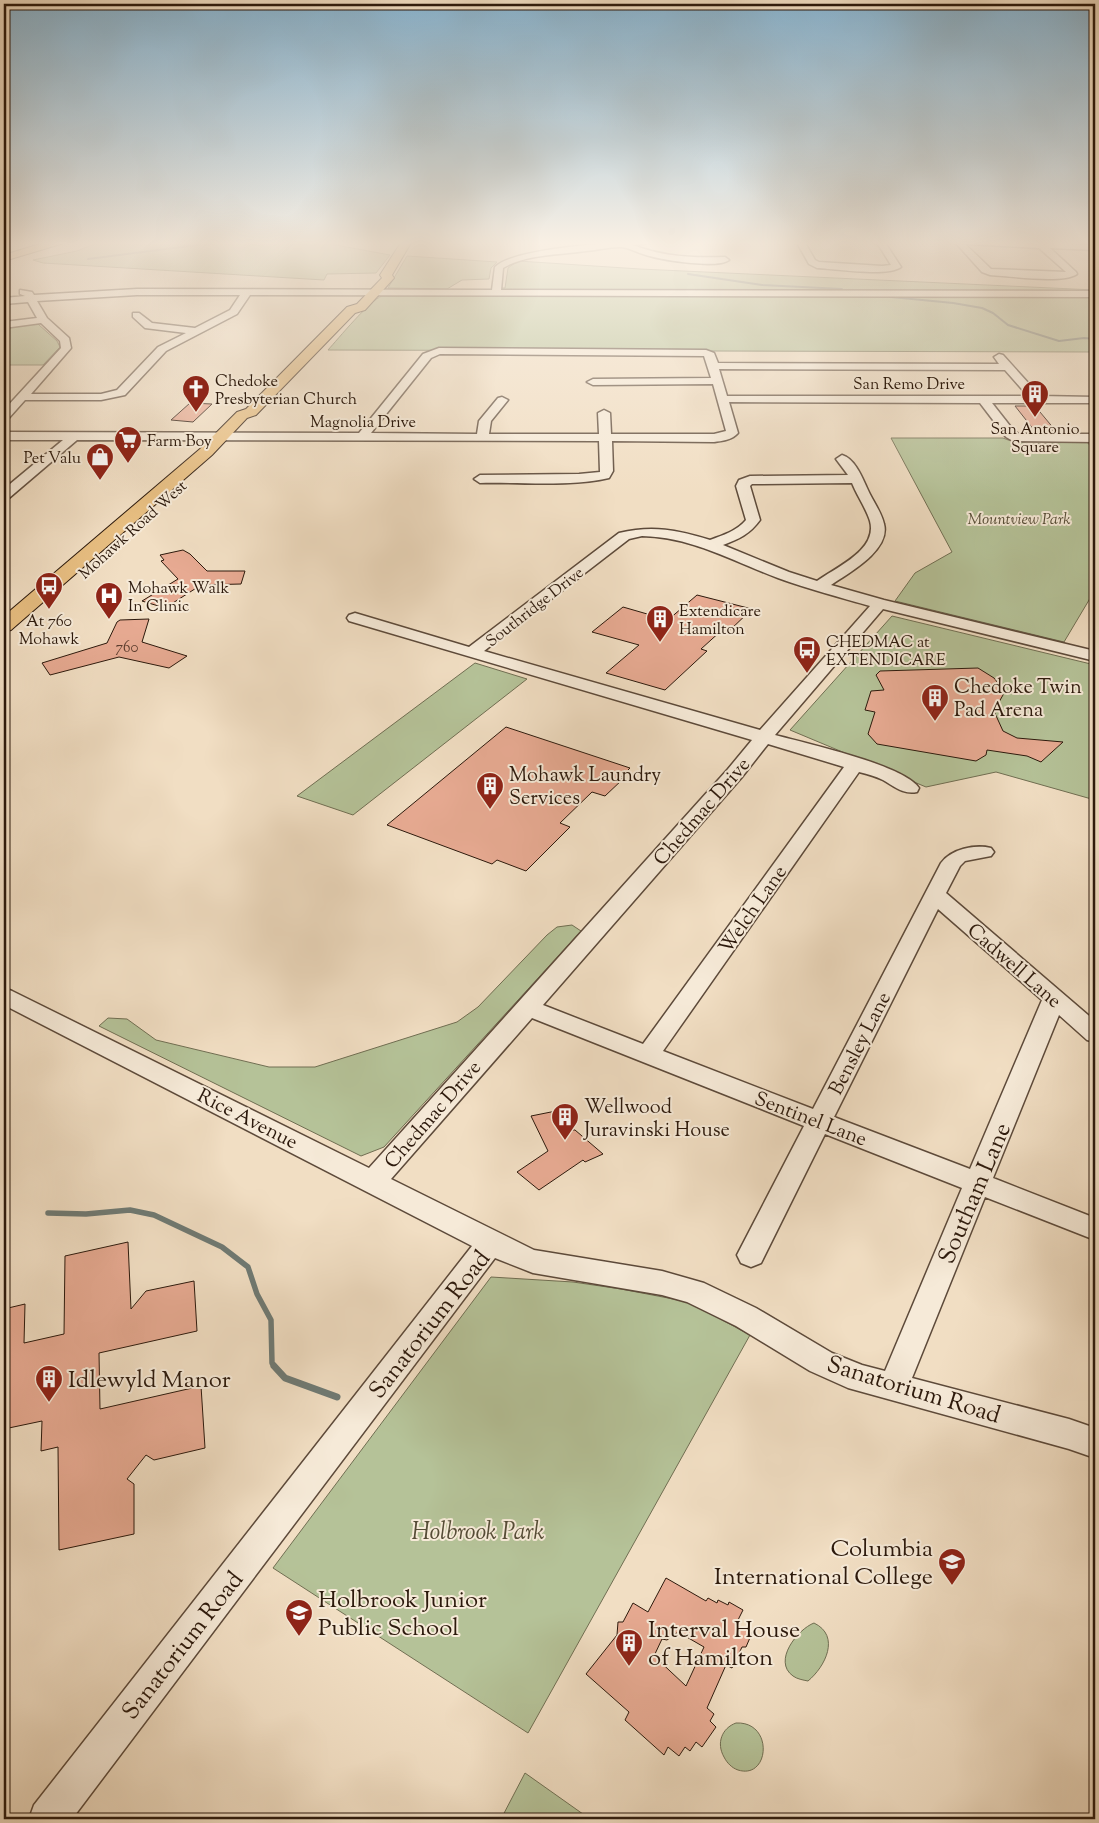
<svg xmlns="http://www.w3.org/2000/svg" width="1099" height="1823" font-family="'Sorts Mill Goudy',serif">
<rect width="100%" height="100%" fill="#f1dec3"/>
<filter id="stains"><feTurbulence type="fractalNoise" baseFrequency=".004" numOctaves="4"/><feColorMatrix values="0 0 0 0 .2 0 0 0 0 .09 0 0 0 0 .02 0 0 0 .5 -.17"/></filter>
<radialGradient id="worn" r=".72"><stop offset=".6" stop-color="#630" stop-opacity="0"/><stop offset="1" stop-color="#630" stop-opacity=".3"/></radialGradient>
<g fill="#b5c298" stroke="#706e52">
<polygon points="101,241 314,241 390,255 376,273 327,274 324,280 43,263 33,260 77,251"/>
<polygon points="407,256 497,262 491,268 489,279 462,280 447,289 388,288"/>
<polygon points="518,261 640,269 1095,290 1095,292 503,290 501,288 505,288 508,268"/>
<path d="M1095 295V352L328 350C338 339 370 300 382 296Z"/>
<polygon points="32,323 38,324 57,341 60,347 43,365 4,365 4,328"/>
<path d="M891 438H1003C1022 447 1064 442 1086 441L1095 451V590L1064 642 895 601 915 573 952 552Z"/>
<polygon points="892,616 1095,665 1095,800 996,772 926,787 790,730"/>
<polygon points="475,663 527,679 353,815 297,796"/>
<polygon points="572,925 581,931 384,1147 361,1156 99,1026 108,1018 127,1019 156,1040 269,1067 315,1067 457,1022 478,1007 547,935 557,927"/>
<polygon points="491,1277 573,1282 621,1289 689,1302 750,1335 528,1733 273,1568"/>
<path d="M814 1623C841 1636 825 1667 808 1681 803 1680 797 1679 793 1676 772 1661 798 1629 814 1623Z"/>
<path d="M736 1723C774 1721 770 1780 738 1770 732 1768 727 1763 724 1757 716 1743 722 1728 736 1723Z"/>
<polygon points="525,1773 590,1819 501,1819"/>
</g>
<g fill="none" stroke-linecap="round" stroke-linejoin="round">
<g stroke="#6f7a74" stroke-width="2">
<polyline points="88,259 197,245 211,241"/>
<polyline points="688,274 762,285 842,289"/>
<polyline points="881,296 953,303 982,308 993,313 1008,325 1059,341 1084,338 1095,339"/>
</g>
<polyline stroke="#6f7a74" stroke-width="5.5" points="48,1213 86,1214 130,1210 154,1215 222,1247 248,1267 257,1294 271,1320 272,1363 275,1367"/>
<polyline stroke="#6f7a74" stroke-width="7" points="274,1366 285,1378 337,1397"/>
</g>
<g fill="#e7aa92" stroke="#2c190c" fill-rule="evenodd">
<polygon points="190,403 212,404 193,422 171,420"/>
<polygon points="1015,406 1035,406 1055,430 1034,430"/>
<polygon points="183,550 190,554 207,571 245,571 241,584 201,585 165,608 142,601 178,579 161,561 164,560 160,555"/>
<polygon points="697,595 752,609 728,632 722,630 701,649 707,651 665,690 606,673 639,645 592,632 623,607 668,620"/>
<polygon points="149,619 142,642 187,656 169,668 119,657 50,675 42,663 107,643 117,622 120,620"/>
<polygon points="978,668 994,678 1002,688 1003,695 999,702 1002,709 993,709 1003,731 1017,738 1063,742 1041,762 1027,756 987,750 986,755 976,761 877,744 868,734 875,712 865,710 871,691 884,690 876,675 880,671"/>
<polygon points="506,727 630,768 620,778 623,779 605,796 592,792 560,823 570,827 526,871 497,860 492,864 387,825"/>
<polygon points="561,1110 570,1130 575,1130 603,1154 585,1162 583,1160 539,1190 517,1172 548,1151 531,1116"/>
<polygon points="128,1242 131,1309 146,1291 194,1281 197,1331 99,1353 100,1409 201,1386 205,1448 154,1460 146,1455 127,1479 134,1484 134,1534 59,1550 58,1447 41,1451 42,1421 4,1429 4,1309 25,1304 24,1343 64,1334 65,1256"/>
<path d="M666 1578 706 1601 708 1598 717 1603 718 1600 728 1605 729 1602 743 1610 736 1624 752 1633 746 1647H742L732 1668 726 1665 707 1708 714 1714 710 1721 716 1727 702 1747 696 1742 690 1751 685 1747 679 1756 668 1747 664 1755 625 1720 629 1712 586 1674 617 1635 618 1622H623L633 1603 648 1612ZM678 1632 704 1647 686 1686 654 1656 662 1639 667 1640Z"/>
</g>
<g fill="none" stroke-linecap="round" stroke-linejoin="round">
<defs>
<g id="minor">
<path d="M630 241H651L650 243 633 245C663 257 694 258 725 257L729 260C718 269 661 260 646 255 638 253 628 247 620 247 609 247 597 250 586 251 559 255 527 254 503 268L501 290 1095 291V297L250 295 237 314 166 351 125 395 101 400H25L8 419 4 420V410L61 348 60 341 41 323 4 328V322L37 318 28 302 4 304V298L25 296 20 294V290L32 292 34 295 137 289 492 290 495 267C513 249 602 244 630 241ZM137 295H240L230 310 195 328 152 323 139 313H133V317L145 328 186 333 158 347 117 390 101 394H31L71 348 69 338 47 318 37 301Z"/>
<path d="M796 241H804L815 260 819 262 882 266 891 265 876 241H884L901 267C888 277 836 269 817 268L809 264Z"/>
<path d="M954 241 1034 242 1033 241H1041L1044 243 1095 245V250L1050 248 1076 272 1077 274C1064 284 1009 276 990 275L982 272ZM965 244 1039 248 1066 272 991 269Z"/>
<path d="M439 348 706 350 714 353 718 363 999 364 994 357 999 354 1003 355 1040 396 1095 397V403H992L1014 431 1019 434H1095V442L1013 441 1006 437 980 403 729 402 738 433C732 440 722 441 714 442L612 441 613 471 609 478C571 487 519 482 480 483L474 479 480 475 579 474 600 472 599 441 77 440 9 498 4 499V489L63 440H4V432L359 433 423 354ZM440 354 704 356 711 378 593 379 587 382 593 385 713 384 726 431 714 434H611L610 413 604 410 598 413 599 434H489L491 421 508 400 502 397 498 398 479 421 477 434 371 433 431 358ZM719 369 1005 370 1028 396H727Z"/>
<path d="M842 455C855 459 862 477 867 488 872 500 881 511 884 524 891 550 849 573 831 585L884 600 1095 651V661L883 609 775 735C805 743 904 765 919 788L917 792C903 795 894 786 883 780 875 776 867 774 859 772L663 1051 813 1109 941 863C951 849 975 844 991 848L994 852 991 856 965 861 960 866 946 893 1095 1021V1042L1087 1040 1059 1015 993 1178 1095 1218V1240L985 1197 912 1378 1069 1419 1095 1428V1458L1069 1449 848 1388 810 1371 736 1326 687 1302 662 1295 533 1273 495 1258 72 1819H29L34 1805 472 1246 4 1005V988L12 991 369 1168 728 769 752 740 349 621 347 618 349 615 355 613 469 647 619 533C653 525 677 530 710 540 723 535 737 531 746 520L736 486 739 480 750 476 848 475 836 459ZM852 483C857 496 866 508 870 521 878 550 836 567 817 581L789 572 723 545C739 539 750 534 760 520L750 486 752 484ZM642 536C692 537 732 561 778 578 808 589 839 597 870 606L760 730 484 651 629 539ZM768 744 844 767 643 1044 543 1005 742 777ZM938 909 1042 1000 970 1169 834 1117ZM532 1018 804 1126 737 1255 741 1263 751 1267 761 1263 825 1134 962 1188 885 1371 862 1365 832 1353 756 1308 704 1283 662 1271 534 1250 391 1179Z"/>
</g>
<polygon id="major" points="402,241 412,241 392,275 394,278 365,310 355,313 256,415 247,418 212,455 11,630 4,632 4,616 200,449 237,412 246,409 347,307 357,304 382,278 380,275"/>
<polygon id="highway" points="50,241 65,241 64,243 4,261 4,255"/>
</defs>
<use href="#minor" stroke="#5d4a3a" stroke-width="3"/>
<use href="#major" stroke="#2c190c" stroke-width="2"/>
<use href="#highway" stroke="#2c190c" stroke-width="2"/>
<use href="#minor" fill="#f6ead8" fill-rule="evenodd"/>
<use href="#major" fill="#e8bf82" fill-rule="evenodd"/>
<use href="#highway" fill="#e8bf82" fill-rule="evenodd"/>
</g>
<linearGradient id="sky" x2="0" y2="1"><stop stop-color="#89b7d5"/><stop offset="0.49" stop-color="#f9f0e4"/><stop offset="1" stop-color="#f9f0e4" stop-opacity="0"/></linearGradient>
<rect width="1099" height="496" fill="url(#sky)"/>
<defs>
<symbol id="church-pin" viewBox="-11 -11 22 30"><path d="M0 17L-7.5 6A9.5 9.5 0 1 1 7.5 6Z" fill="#8f2418" stroke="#f6ead8"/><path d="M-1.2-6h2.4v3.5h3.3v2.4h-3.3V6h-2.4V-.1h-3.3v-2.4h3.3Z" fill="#fff"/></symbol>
<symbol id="building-pin" viewBox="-11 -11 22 30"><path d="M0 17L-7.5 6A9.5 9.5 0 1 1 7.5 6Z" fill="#8f2418" stroke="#f6ead8"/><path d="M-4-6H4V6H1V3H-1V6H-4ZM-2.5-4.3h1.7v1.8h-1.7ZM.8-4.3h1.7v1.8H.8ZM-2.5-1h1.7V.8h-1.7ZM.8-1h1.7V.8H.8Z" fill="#fff"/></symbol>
<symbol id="supermarket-pin" viewBox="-11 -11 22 30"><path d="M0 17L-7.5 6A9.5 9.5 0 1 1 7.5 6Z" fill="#8f2418" stroke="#f6ead8"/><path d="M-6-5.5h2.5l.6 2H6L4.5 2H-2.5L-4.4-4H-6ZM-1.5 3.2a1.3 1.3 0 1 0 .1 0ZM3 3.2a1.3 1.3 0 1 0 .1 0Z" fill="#fff"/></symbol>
<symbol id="shop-pin" viewBox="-11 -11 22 30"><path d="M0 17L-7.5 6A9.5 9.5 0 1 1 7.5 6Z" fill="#8f2418" stroke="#f6ead8"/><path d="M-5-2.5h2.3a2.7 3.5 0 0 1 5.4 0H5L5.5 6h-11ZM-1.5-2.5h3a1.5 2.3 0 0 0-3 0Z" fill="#fff"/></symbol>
<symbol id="bus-pin" viewBox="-11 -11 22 30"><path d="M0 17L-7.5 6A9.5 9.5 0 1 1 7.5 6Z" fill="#8f2418" stroke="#f6ead8"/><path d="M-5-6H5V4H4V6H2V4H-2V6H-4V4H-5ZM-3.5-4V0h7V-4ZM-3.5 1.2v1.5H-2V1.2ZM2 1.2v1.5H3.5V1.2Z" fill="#fff"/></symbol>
<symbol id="hospital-pin" viewBox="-11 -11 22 30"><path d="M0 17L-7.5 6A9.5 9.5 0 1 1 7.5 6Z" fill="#8f2418" stroke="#f6ead8"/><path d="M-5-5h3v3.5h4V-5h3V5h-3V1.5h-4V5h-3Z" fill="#fff"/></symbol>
<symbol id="school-pin" viewBox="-11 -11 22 30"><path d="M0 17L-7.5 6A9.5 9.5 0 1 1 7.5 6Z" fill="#8f2418" stroke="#f6ead8"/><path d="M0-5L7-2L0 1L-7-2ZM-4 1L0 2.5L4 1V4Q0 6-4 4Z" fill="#fff"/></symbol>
</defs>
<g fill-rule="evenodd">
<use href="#church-pin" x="180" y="373" width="32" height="43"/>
<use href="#building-pin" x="1019" y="378" width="32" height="43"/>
<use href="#supermarket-pin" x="112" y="424" width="32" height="43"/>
<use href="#shop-pin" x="84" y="441" width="32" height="43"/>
<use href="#bus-pin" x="33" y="570" width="32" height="43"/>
<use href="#hospital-pin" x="93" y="580" width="32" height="43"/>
<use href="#building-pin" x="644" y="603" width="32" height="43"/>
<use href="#bus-pin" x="791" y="634" width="32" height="43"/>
<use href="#building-pin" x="919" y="682" width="32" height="43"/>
<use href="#building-pin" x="474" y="770" width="32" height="43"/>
<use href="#building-pin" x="549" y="1101" width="32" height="43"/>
<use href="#building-pin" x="33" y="1363" width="32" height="43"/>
<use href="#school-pin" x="936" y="1546" width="32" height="43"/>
<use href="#school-pin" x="283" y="1597" width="32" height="43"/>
<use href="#building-pin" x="613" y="1627" width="32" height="43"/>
</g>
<g text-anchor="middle" stroke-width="4" stroke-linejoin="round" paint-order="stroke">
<g font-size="15" fill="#5b3d2e">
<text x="127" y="652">760</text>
</g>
<g font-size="16" fill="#2c190c" stroke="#f6ead8" text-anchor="start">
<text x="215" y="386">Chedoke<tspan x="215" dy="18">Presbyterian Church</tspan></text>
<text x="1035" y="434" text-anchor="middle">San Antonio<tspan x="1035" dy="18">Square</tspan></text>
<text x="147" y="446">Farm Boy</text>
<text x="81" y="463" text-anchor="end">Pet Valu</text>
<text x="128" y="593">Mohawk Walk<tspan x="128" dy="18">In Clinic</tspan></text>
<text x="679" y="616">Extendicare<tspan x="679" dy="18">Hamilton</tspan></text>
<text x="49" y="626" text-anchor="middle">At 760<tspan x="49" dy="18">Mohawk</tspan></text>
<text x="826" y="647">CHEDMAC at<tspan x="826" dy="18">EXTENDICARE</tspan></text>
</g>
<g font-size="16" fill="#2c190c" stroke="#f6ead8">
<text x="909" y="389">San Remo Drive</text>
<text x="363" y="427">Magnolia Drive</text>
<text transform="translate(132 529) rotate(-42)" y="6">Mohawk Road West</text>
<text transform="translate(534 606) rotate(-38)" y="6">Southridge Drive</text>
</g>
<g font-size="16" font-style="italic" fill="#554c36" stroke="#f6ead8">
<text x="1019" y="524">Mountview Park</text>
</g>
<g font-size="20" fill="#2c190c" stroke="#f6ead8" text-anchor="start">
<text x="954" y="693">Chedoke Twin<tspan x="954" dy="23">Pad Arena</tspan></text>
<text x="509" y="781">Mohawk Laundry<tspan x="509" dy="23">Services</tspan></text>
<text x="584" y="1113">Wellwood<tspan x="584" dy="23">Juravinski House</tspan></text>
</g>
<g font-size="20" fill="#2c190c" stroke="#f6ead8">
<text transform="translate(701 811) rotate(-49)" y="7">Chedmac Drive</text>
<text transform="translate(752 909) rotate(-55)" y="7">Welch Lane</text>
<text transform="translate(1015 965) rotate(41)" y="7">Cadwell Lane</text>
<text transform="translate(859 1043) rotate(-63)" y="7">Bensley Lane</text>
<text transform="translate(432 1114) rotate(-49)" y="7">Chedmac Drive</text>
<text transform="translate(248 1118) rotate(27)" y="7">Rice Avenue</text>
<text transform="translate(811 1118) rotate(21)" y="7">Sentinel Lane</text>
</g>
<g font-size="24" fill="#2c190c" stroke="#f6ead8">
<text transform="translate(974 1193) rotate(-67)" y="8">Southam Lane</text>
<text transform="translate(429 1324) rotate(-52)" y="8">Sanatorium Road</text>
<text transform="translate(914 1389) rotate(17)" y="8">Sanatorium Road</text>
<text transform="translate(182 1645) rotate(-52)" y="8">Sanatorium Road</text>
</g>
<g font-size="24" fill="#2c190c" stroke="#f6ead8" text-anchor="start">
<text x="68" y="1387">Idlewyld Manor</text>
<text x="933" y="1556" text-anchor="end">Columbia<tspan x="933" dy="28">International College</tspan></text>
<text x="318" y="1607">Holbrook Junior<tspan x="318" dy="28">Public School</tspan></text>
<text x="648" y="1637">Interval House<tspan x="648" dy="28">of Hamilton</tspan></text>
</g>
<g font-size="24" font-style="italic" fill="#554c36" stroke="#f6ead8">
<text x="478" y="1539">Holbrook Park</text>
</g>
</g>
<rect width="1099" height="1823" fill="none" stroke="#f1dec3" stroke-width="20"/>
<rect x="5" y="5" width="1089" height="1813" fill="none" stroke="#2c190c" stroke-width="2.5"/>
<rect x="10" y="10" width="1079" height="1803" fill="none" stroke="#2c190c"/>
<rect width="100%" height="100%" filter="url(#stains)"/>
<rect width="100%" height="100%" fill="url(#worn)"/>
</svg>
